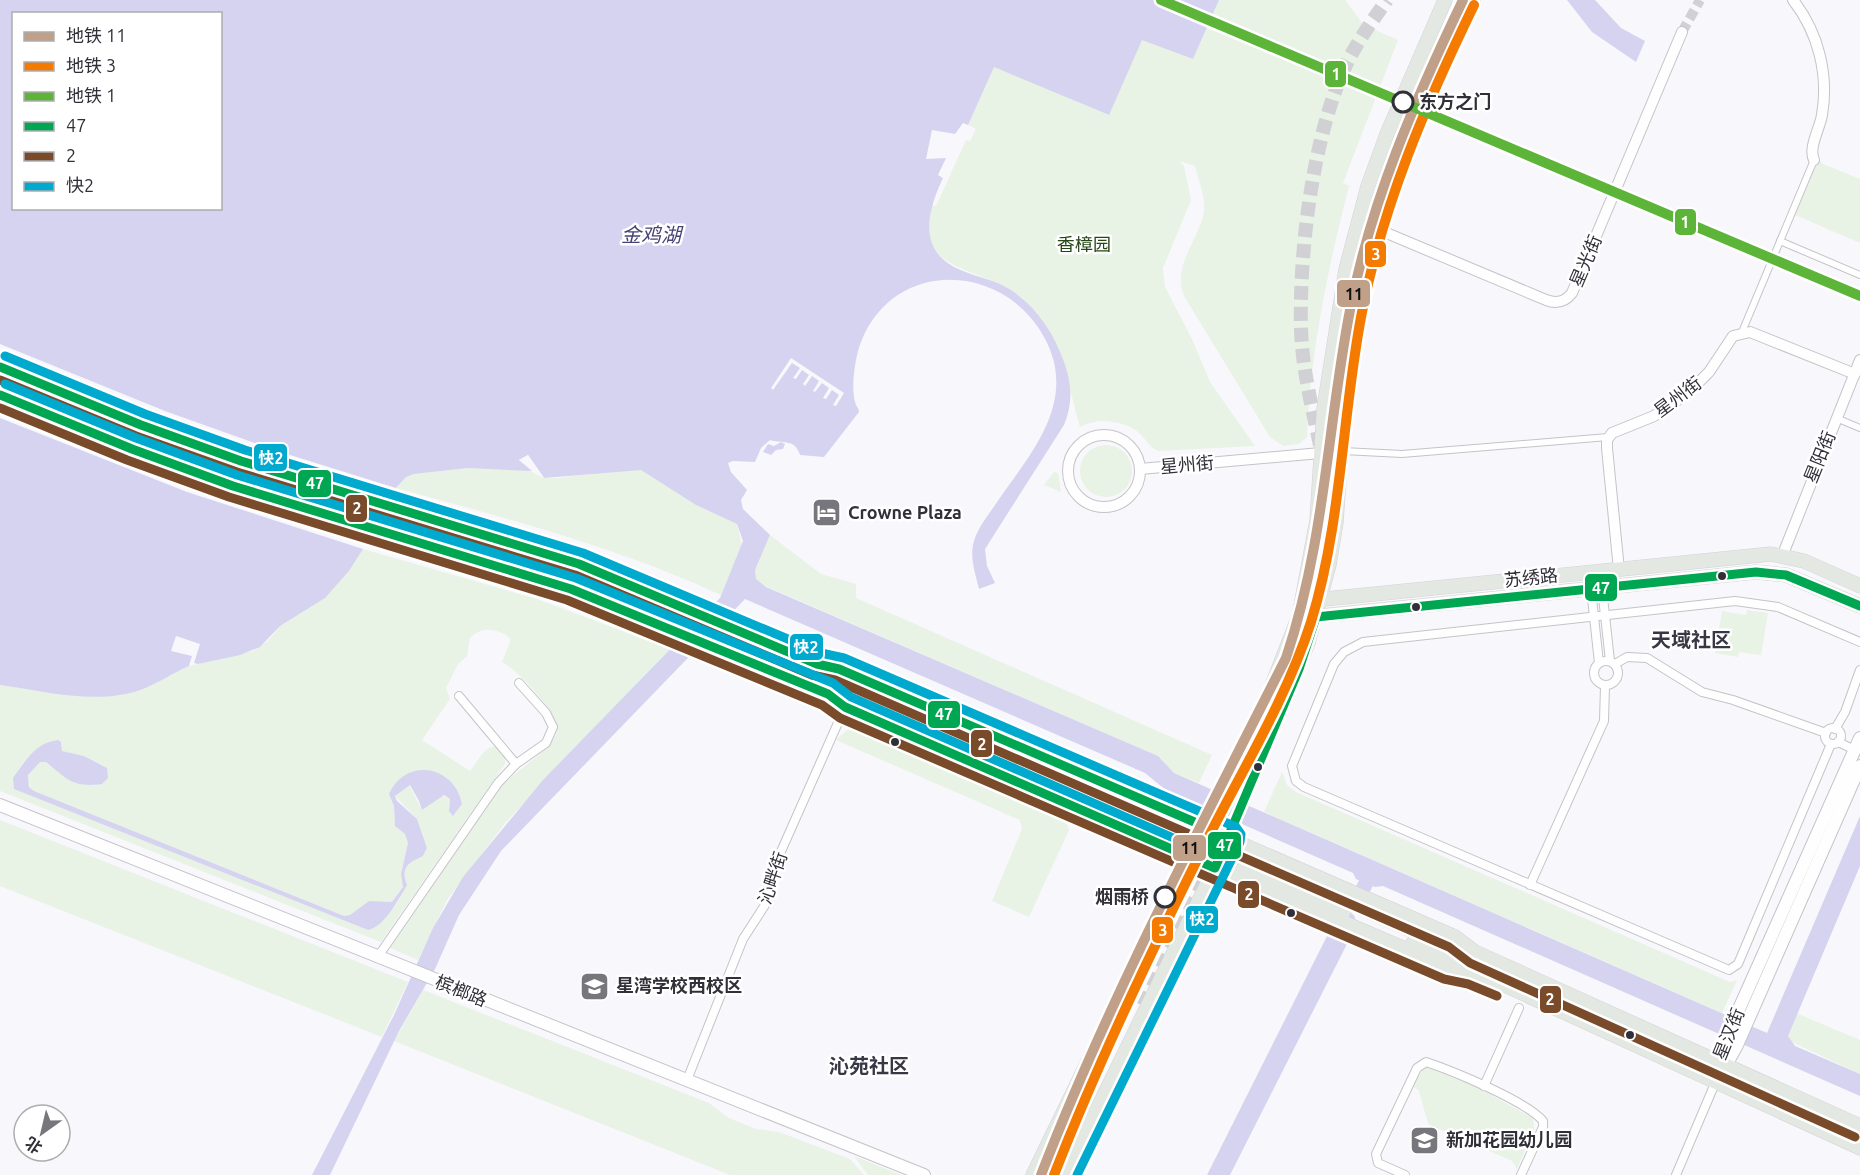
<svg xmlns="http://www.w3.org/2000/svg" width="1860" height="1175" font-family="Ubuntu,'Noto Sans SC',sans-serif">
<rect width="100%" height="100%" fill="#f8f8fc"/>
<g fill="#e8f2e5" fill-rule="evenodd">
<path d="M1219 0H1345L1364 25 1398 40 1343 183 1349 186C1328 268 1310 353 1307 437L1299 444 1283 446 1270 437 1184 296C1172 265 1198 242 1204 212 1206 199 1198 179 1195 166L1179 161 1184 166 1191 200 1163 268 1165 287 1192 339 1210 382 1255 446 1158 451C1149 447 1145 437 1137 431 1121 420 1097 417 1080 427 1068 386 1064 346 1036 312 1027 301 1016 292 1004 286 968 267 912 265 931 205L936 206 966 140 970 141 976 129 968 125 994 66 1108 115 1142 39 1193 59Z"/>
<polygon points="1817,152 1818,159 1823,164 1860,179 1860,243 1793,214"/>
<circle cx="1106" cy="471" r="26"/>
<path d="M468 468 525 469 544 478H558L621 470H641L696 505 737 524 742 546 721 595C617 547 506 518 396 488L406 477 414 474Z"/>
<polygon points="1054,472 1058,473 1061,492 1044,485"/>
<polygon points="770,535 821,574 856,584 856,598 1212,755 1199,783 1174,773 1158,756 763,585 756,579 755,570"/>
<path d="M363 549 537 599 670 649 506 822 447 900 418 960 390 948 499 789C514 771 551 751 557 732 558 713 519 671 502 662L511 639C498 628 482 626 470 638L467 656 458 664 446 688 450 699 422 740 470 771C478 762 483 747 496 746L505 755V764L381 942 0 791V685L79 696 119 695 145 688 189 666 253 651 268 641 280 626 325 598 349 571ZM55 740 62 745 61 751 84 756 104 766 108 778 101 784C75 788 65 777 46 762H40L28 774 30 787 34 791 344 916 350 915 369 901 392 902 403 887 401 874 408 843 405 834 395 826 394 806 390 794C406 757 456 768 462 804L455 814 449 808 450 799 441 795 422 810 409 785 395 796 417 819 427 848 423 856C390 871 412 872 402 894 397 907 383 918 374 928L368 930 14 789C13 768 34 746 55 740Z"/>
<polygon points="1747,610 1768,613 1761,655 1739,652 1738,657 1715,653 1722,611 1746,615"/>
<polygon points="847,730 855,731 1066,822 1069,830 1029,917 992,901 1022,829 1020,820 836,740"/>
<polygon points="1282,772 1287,785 1296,792 1730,982 1737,980 1722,1013 1264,812"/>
<polygon points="0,820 408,982 382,1037 0,886"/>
<polygon points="423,990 709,1103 729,1118 756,1129 779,1132 850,1159 864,1175 730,1175 394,1041"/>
<polygon points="1796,1013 1860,1040 1860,1074 1790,1041 1788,1032"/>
<polygon points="1425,1067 1473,1085 1533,1118 1534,1129 1517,1169 1512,1161 1428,1124 1419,1091 1413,1086"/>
<polygon points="854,1156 901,1175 868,1175"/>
</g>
<g fill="#d5d3ef" fill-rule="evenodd">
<path d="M0 0H1219L1193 59 1142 40 1109 115 994 67 968 125 963 123 955 134 932 130 926 159 946 158 938 175 943 178C926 214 917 253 963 271 980 278 999 281 1014 292 1038 309 1054 334 1064 362 1072 385 1073 403 1064 425L985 549 987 566 995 583 979 589C976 576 970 559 973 545 976 530 987 517 995 505 1029 455 1080 402 1044 337 1003 262 894 258 861 342 855 357 850 390 856 405 857 407 859 409 859 412L824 457 800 455C795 438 782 444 770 440L761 448 755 462 733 461 728 463 731 472 747 490 741 500 743 509 770 535 755 570 756 579 766 587 1158 756 1174 773 1767 1033 1860 816V866L1788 1036 1795 1046 1860 1074V1096L1383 886 1375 887 1356 879 1353 873 1167 791 1145 773 745 599 501 851 459 915 435 969 399 1031 330 1175H312L394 1015 433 928 463 877 543 780 720 598 743 541 737 524 696 505 641 470 544 478 528 455 519 460 532 471 468 468 414 474 406 477 394 490 363 549 349 571 325 598 280 626 260 647 240 655 198 664 194 663 200 644 176 636 171 651 192 656 189 666C173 673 158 683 143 689 97 706 46 691 0 685ZM14 14H220V208H14Z"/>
<polygon points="1567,0 1595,0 1621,28 1645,41 1636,62 1592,32"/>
<polygon points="781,442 785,444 783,449 776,450 771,455 763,452 768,444 774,446"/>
<path d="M58 740 61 742 62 751 84 756 107 768 108 778 102 784C72 788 66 778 46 762H40L28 775 29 787 34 791 344 916 350 915 369 901 392 902 403 887 401 874 408 843 405 834 395 826 394 806 389 794C406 756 455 766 462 804L453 816 449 811 450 799 444 795 422 810 419 801 410 785 395 796 397 801 417 819 427 848 423 856C408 863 400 867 407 885 399 899 384 927 368 930L14 789 13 778C25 761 36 742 58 740Z"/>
<polygon points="1327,936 1347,944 1230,1175 1207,1175"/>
</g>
<g fill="#f8f8fc">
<polygon points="0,344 165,411 271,449 399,489 366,550 187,492 0,418"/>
<polygon points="791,358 844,393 836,406 833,405 839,395 832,390 826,399 823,398 829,388 822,383 815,392 813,391 819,381 812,376 805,386 803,384 809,375 802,370 796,379 793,378 800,368 792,363 773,390 771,388"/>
<polygon points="528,455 544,478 538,474 527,459 524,461 535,472 519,460"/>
</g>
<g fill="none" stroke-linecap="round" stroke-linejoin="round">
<g stroke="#d5d3ef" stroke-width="15">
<polyline points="1358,899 1366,883"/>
<polyline points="1338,940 1348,920"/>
</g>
<polyline stroke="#d0d0d5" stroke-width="10" stroke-dasharray="10 5" stroke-linecap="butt" points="1682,32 1700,0"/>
<g stroke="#d0d0d5" stroke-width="14" stroke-dasharray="14 7" stroke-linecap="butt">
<path d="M1320 445C1312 407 1302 368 1301 328 1299 251 1313 135 1346 65 1357 42 1372 21 1387 0"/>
<polyline points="1323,464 1329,541"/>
<path d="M1271 702C1297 647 1323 588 1321 526"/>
<polyline points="1088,788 1247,858"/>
<polyline points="1084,799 1243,869"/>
<polyline points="1130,999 1201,849"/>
<polyline points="1139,1004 1250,767"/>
</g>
<defs>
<g id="pedestrian">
<polyline points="1780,241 1860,275"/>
<polyline points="1773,257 1860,294"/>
<polyline points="1742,332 1814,160"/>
<polyline points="1836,418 1860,428"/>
<polyline points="1343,451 1402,454 1608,437"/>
</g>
<g id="minor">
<polyline points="1602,588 1610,661"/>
<polyline points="1591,589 1599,663"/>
<circle cx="1606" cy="673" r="12"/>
<polyline points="1615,664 1627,657 1647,658 1702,692 1733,700 1826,733"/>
<circle cx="1833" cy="736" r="8"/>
<polyline points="1835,729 1845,712 1860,670"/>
<polyline points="1838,742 1855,750"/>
<polyline points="1831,744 1738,964 1729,970 1304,787 1296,781 1292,766 1334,664 1344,652 1363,642 1735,601 1778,607 1860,642"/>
<polyline points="516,764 546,743 553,727 546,713 519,683"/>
<polyline points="1530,885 1604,721 1605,686"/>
<polyline points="377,958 498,783 516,764 459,696"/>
<polyline points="687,1080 743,939 765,905 779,856 845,707"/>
<polyline points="1484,1086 1519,1008"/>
<path d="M1405 1175 1378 1163 1376 1154 1417 1068 1426 1062C1453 1071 1526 1101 1543 1121V1127L1521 1175"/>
<polyline points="1676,1175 1716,1081"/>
</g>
<g id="tertiary">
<path d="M1793 0C1818 32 1829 74 1822 115 1820 128 1808 148 1814 160"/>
<path d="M1377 229 1546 300C1557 304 1565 302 1572 293L1682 32"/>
<circle cx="1104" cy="471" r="36"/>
<polyline points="1140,469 1343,451"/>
<polyline points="1783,554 1860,360"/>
<polyline points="1619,570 1607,448 1607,440 1612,433 1654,416 1688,393 1709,372 1733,336 1750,332 1855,374"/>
</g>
<g id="secondary">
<polyline points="0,805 924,1175"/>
<polyline points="1721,1074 1737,1045 1860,766"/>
<polyline points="1716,1081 1716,1061 1722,1047 1860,738"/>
</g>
<g id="primary">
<polyline points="0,367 141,425 241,461 579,564 684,606 817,664 839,669 1455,937 1475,952 1860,1126"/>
<polyline points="0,395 132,449 233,486 571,589 828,694 845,707 1449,968 1471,972"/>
<polyline points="1315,600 1771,554 1804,561 1860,586"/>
<polyline points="1310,617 1756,572 1786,575 1860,606"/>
<polyline points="867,691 1088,788"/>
<polyline points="828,694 848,695 1084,799"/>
<polyline points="1247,858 1451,948 1473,951"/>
<polyline points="1243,869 1343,913"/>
<polyline points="1413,943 1860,1148"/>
<polyline points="1097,1065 1130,999"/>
<polyline points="1033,1175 1187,857 1214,814 1262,711 1299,616 1317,520 1324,408 1346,269 1368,186 1387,134 1445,0"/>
<polyline points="1060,1175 1070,1165 1215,868 1308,643 1329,565 1336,523 1343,424 1366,269 1405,145 1443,56 1473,0"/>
</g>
</defs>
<use href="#pedestrian" stroke="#c4c3c8" stroke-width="8"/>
<use href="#minor" stroke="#c4c3c8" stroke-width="10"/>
<use href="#tertiary" stroke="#c4c3c8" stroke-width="12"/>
<use href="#secondary" stroke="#c4c3c8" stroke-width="14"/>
<use href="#primary" stroke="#d3d3d6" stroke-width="15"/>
<use href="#pedestrian" stroke="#fefeff" stroke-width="6"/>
<use href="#minor" stroke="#fefeff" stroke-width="8"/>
<use href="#tertiary" stroke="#fefeff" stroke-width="10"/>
<use href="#secondary" stroke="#fefeff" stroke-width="12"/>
<use href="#primary" stroke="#e4e8e2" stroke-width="14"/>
<defs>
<g id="bus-1">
<polyline points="0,367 141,425 241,461 579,564 817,664 839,669 1206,827 1229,782"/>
<polyline points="0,395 132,449 233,486 571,589 828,694 845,707 1215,868 1299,669 1316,617 1756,572 1786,575 1860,606"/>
</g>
<g id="bus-2">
<polyline points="0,380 136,436 237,472 575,575 812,675 835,680 1449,947 1470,963 1855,1137"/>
<polyline points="0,408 127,460 229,497 567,600 822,705 840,718 1444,979 1468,984 1497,996"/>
</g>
<g id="bus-3">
<polyline points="5,356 145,414 245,450 583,553 821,653 844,658 1236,827 1241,834 1240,842 1077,1175"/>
<polyline points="5,384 136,438 237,475 576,578 833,683 851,697 1194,847 1199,854 1198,862 1046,1175"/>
</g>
</defs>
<use href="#bus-1" stroke="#fff" stroke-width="14"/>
<use href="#bus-2" stroke="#fff" stroke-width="14"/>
<use href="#bus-3" stroke="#fff" stroke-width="14"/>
<use href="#bus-1" stroke="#00a651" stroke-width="9"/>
<use href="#bus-2" stroke="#7a4b2a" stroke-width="9"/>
<use href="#bus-3" stroke="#00a9ce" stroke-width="9"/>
<defs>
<path id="metro-1" d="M1041 1175C1110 997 1200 828 1286 658 1325 542 1327 429 1350 310 1371 201 1415 100 1463 0"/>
<path id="metro-2" d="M1054 1175C1099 1060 1153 948 1208 838 1244 767 1287 697 1311 622 1342 522 1342 414 1362 312 1383 204 1426 104 1474 5"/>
<polyline id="metro-3" points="1161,0 1860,296"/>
</defs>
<use href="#metro-1" stroke="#fff" stroke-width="15"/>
<use href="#metro-2" stroke="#fff" stroke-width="15"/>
<use href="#metro-3" stroke="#fff" stroke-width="15"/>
<use href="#metro-1" stroke="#c1a08a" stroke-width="10"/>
<use href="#metro-2" stroke="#f57b00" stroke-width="10"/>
<use href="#metro-3" stroke="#5cb439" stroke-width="10"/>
</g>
<defs>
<symbol id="hotel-square" viewBox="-11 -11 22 22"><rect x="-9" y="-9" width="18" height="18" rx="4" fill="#77767d" stroke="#fff"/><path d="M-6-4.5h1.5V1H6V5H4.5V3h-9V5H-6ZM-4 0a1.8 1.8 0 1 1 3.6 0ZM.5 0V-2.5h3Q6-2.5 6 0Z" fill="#fff"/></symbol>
<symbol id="school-square" viewBox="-11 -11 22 22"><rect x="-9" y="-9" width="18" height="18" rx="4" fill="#77767d" stroke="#fff"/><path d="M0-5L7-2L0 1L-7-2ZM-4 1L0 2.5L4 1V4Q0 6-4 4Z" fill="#fff"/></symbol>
</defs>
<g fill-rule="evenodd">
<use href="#hotel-square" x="810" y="496" width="33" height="33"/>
<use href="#school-square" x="578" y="970" width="33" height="33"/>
<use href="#school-square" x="1408" y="1124" width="33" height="33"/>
</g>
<g fill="#fff" stroke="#313038" stroke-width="3">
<circle cx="1403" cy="102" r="10"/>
<circle cx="1165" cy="897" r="10"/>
</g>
<g fill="#313038" stroke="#fff" stroke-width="2">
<circle cx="1722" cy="576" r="5"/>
<circle cx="1416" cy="607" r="5"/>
<circle cx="895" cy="742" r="5"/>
<circle cx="1258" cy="767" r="5"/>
<circle cx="1291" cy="913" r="5"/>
<circle cx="1630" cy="1035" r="5"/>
</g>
<g text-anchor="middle" stroke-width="5" stroke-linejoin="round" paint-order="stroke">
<g font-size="18" font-weight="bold" fill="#313038" stroke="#fff" text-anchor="start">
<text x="1419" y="108">东方之门</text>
<text x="1149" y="903" text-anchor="end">烟雨桥</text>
</g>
<g font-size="18" fill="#264616" stroke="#fff">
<text x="1084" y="251">香樟园</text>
</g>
<g font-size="18" fill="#313038" stroke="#fff">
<text transform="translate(1586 261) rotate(-67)" y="6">星光街</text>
<text transform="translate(1678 397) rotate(-37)" y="6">星州街</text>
<text transform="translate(1820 457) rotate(-68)" y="6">星阳街</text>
<text transform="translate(1187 465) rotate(-5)" y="6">星州街</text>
<text transform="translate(1531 578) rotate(-6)" y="6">苏绣路</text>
<text transform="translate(773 878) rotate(-71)" y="6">沁畔街</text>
<text transform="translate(461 991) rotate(22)" y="6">槟榔路</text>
<text transform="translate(1729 1034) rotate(-68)" y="6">星汉街</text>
</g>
<g font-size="18" font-weight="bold" fill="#313038" stroke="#fff" text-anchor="start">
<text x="848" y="519">Crowne Plaza</text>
<text x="616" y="992">星湾学校西校区</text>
<text x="1446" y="1146">新加花园幼儿园</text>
</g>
<g font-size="20" font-style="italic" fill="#494275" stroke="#fff">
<text x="651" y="242">金鸡湖</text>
</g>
<g font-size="20" font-weight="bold" fill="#383745" stroke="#fff">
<text x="1691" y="647">天域社区</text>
<text x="869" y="1073">沁苑社区</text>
</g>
</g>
<g stroke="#fff" stroke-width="2">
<rect x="1324" y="60" width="23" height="28" rx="6" fill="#5cb439"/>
<rect x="1674" y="208" width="23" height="28" rx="6" fill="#5cb439"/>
<rect x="1364" y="240" width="23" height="28" rx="6" fill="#f57b00"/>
<rect x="1336" y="279" width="35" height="29" rx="6" fill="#c1a08a"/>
<rect x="253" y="443" width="35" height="29" rx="6" fill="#00a9ce"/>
<rect x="297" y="469" width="35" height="29" rx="6" fill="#00a651"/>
<rect x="345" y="494" width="23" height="29" rx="6" fill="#7a4b2a"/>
<rect x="1584" y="573" width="34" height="29" rx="6" fill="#00a651"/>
<rect x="789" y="633" width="35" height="28" rx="6" fill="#00a9ce"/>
<rect x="927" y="700" width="34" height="29" rx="6" fill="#00a651"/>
<rect x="970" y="729" width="23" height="29" rx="6" fill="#7a4b2a"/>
<rect x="1207" y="831" width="35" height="29" rx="6" fill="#00a651"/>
<rect x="1172" y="834" width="35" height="28" rx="6" fill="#c1a08a"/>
<rect x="1237" y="880" width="23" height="29" rx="6" fill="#7a4b2a"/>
<rect x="1185" y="905" width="34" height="29" rx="6" fill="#00a9ce"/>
<rect x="1151" y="916" width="23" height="28" rx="6" fill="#f57b00"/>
<rect x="1539" y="985" width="23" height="29" rx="6" fill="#7a4b2a"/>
</g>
<g font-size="16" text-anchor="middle" font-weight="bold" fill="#fff">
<text x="1336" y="80">1</text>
<text x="1685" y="228">1</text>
<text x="1376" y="260">3</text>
<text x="271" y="464">快2</text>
<text x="315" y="489">47</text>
<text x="357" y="514">2</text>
<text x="1601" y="594">47</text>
<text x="806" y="653">快2</text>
<text x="944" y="720">47</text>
<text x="982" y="750">2</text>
<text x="1225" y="851">47</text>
<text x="1249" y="900">2</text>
<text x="1202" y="925">快2</text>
<text x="1163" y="936">3</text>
<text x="1550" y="1005">2</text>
</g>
<g font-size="16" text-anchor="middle" font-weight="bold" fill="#111">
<text x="1354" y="300">11</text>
<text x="1190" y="854">11</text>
</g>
<rect x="12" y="12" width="210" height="198" fill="#ffffff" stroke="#adacaf" stroke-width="1.5"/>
<rect x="24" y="32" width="30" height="9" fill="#c1a08a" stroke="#adacaf" stroke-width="1.5"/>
<text x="66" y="42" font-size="18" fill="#313038">地铁 11</text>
<rect x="24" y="62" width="30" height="9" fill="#f57b00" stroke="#adacaf" stroke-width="1.5"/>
<text x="66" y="72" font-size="18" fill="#313038">地铁 3</text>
<rect x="24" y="92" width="30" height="9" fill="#5cb439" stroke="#adacaf" stroke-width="1.5"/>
<text x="66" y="102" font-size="18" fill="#313038">地铁 1</text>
<rect x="24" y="122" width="30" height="9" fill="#00a651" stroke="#adacaf" stroke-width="1.5"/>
<text x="66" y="132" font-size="18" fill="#313038">47</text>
<rect x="24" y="152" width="30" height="9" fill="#7a4b2a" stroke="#adacaf" stroke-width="1.5"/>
<text x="66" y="162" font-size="18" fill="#313038">2</text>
<rect x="24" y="182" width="30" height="9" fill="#00a9ce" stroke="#adacaf" stroke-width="1.5"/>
<text x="66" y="192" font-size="18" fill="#313038">快2</text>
<g transform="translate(42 1133) rotate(214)"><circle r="28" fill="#ffffff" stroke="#adacaf" stroke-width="1.5"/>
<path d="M0-4.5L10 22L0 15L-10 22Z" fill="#77767d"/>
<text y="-9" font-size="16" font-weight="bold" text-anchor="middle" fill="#313038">北</text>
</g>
</svg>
